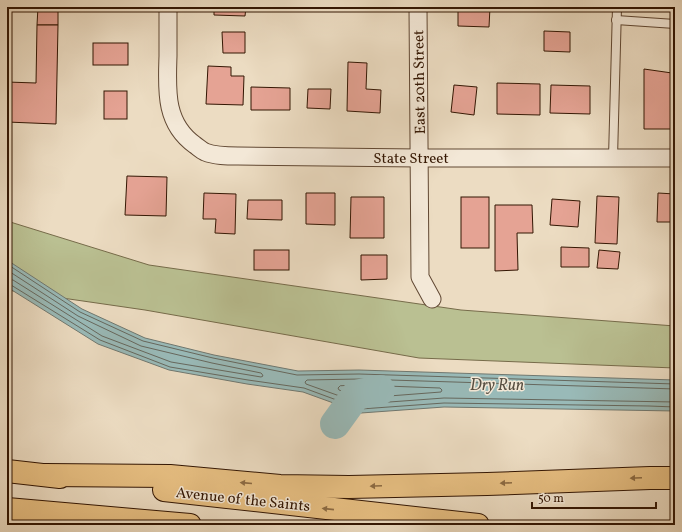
<svg xmlns="http://www.w3.org/2000/svg" width="682" height="532" font-family="Vollkorn,serif">
<rect width="100%" height="100%" fill="#ecdcc2"/>
<filter id="stains"><feTurbulence type="fractalNoise" baseFrequency=".005" numOctaves="4"/><feColorMatrix values="0 0 0 0 .2 0 0 0 0 .09 0 0 0 0 .02 0 0 0 .5 -.17"/></filter>
<radialGradient id="worn" r=".72"><stop offset=".6" stop-color="#630" stop-opacity="0"/><stop offset="1" stop-color="#630" stop-opacity=".3"/></radialGradient>
<polygon fill="#bac092" stroke="#766b4a" points="7,221 149,265 461,310 675,326 675,368 419,358 145,310 7,290"/>
<polygon fill="#99bab8" stroke="#707870" points="7,260 82,309 145,338 214,355 298,371 359,370 675,380 675,411 444,407 361,413 303,392 247,384 169,370 98,344 7,287"/>
<g fill="none" stroke-linecap="round" stroke-linejoin="round">
<g stroke="#66685e" stroke-width="1">
<polyline points="7,264 80,312 143,341 213,358 297,375 359,374 675,384"/>
<polyline points="7,270 78,316 141,346 212,363 261,373 262,374 263,376 261,377 171,362 102,336 13,280 7,279"/>
<polyline points="7,284 11,285 100,340 170,367 248,380 304,388 361,409 444,403 649,406 675,407"/>
<polygon points="359,385 440,388 442,390 441,392 363,398 339,390 338,388 340,386"/>
<polyline points="675,389 359,379 307,380 305,382 306,384 362,404 444,398 675,402"/>
</g>
<polyline stroke="#99bab8" stroke-width="30" points="335,424 356,395 380,390"/>
</g>
<g fill="#e5a394" stroke="#331603">
<polygon points="38,7 58,7 58,25 37,25"/>
<polygon points="214,7 246,7 245,16 214,15"/>
<rect x="352" y="7" width="25" height="3"/>
<polygon points="458,7 490,7 489,27 458,26"/>
<polygon points="37,25 58,25 56,124 7,122 7,82 36,83"/>
<polygon points="544,31 570,32 570,52 544,51"/>
<polygon points="222,32 245,32 245,53 223,53"/>
<rect x="93" y="43" width="35" height="22"/>
<polygon points="348,62 367,63 366,89 381,90 380,113 347,111"/>
<polygon points="208,66 231,67 231,76 244,76 243,105 206,104"/>
<polygon points="644,69 672,73 673,83 675,83 675,129 644,129"/>
<polygon points="497,83 540,84 540,115 497,114"/>
<polygon points="454,85 477,87 474,115 451,112"/>
<polygon points="551,85 590,86 590,114 550,113"/>
<polygon points="251,87 290,88 290,110 251,110"/>
<polygon points="308,89 331,89 330,109 307,108"/>
<rect x="104" y="91" width="23" height="28"/>
<polygon points="127,176 167,177 166,216 125,215"/>
<polygon points="204,193 236,194 235,234 215,233 216,219 203,219"/>
<polygon points="306,193 335,193 335,225 306,224"/>
<polygon points="658,193 675,194 675,222 657,222"/>
<polygon points="597,196 619,197 617,244 595,243"/>
<polygon points="351,197 384,197 384,238 350,238"/>
<rect x="461" y="197" width="28" height="51"/>
<polygon points="552,199 580,201 578,227 550,225"/>
<polygon points="248,200 282,200 282,220 247,219"/>
<polygon points="495,205 532,205 533,233 517,233 518,270 495,271"/>
<polygon points="561,247 589,248 589,267 561,267"/>
<rect x="254" y="250" width="35" height="20"/>
<polygon points="599,250 620,252 618,269 597,268"/>
<polygon points="361,255 387,255 387,279 361,280"/>
</g>
<g fill="none" stroke-linecap="round" stroke-linejoin="round">
<defs>
<g id="service">
<polyline points="616,20 675,24"/>
<polyline points="613,158 617,7"/>
</g>
<g id="minor">
<path d="M168 7C168 23 168 40 168 56 167 89 164 123 195 145 198 147 201 150 205 152 215 156 227 156 238 156L419 158H675"/>
<polyline points="418,7 420,277 432,299"/>
</g>
<g id="motorway">
<polyline points="7,471 60,477"/>
<polyline points="45,475 170,476 280,486 349,487 487,484 650,478 675,478"/>
<polyline points="164,490 478,525"/>
<polyline points="7,509 190,525"/>
</g>
</defs>
<use href="#service" stroke="#614833" stroke-width="10"/>
<use href="#minor" stroke="#614833" stroke-width="19"/>
<use href="#motorway" stroke="#331603" stroke-width="24"/>
<use href="#service" stroke="#f3e8d7" stroke-width="8"/>
<use href="#minor" stroke="#f3e8d7" stroke-width="17"/>
<use href="#motorway" stroke="#e6be81" stroke-width="22"/>
</g>
<defs><path id="oneway-solid" d="M-6-.8H1V-3.2L6.5 0L1 3.2V.8H-6Z"/></defs>
<g fill="#8c6a42">
<use href="#oneway-solid" transform="translate(636 478) rotate(178)"/>
<use href="#oneway-solid" transform="translate(246 483) rotate(-175)"/>
<use href="#oneway-solid" transform="translate(506 483) rotate(178)"/>
<use href="#oneway-solid" transform="translate(376 486) rotate(178)"/>
<use href="#oneway-solid" transform="translate(328 509) rotate(-174)"/>
</g>
<g text-anchor="middle" stroke-width="3" stroke-linejoin="round" paint-order="stroke">
<g font-size="15" fill="#331603" stroke="#f3e8d7">
<text transform="translate(419 82) rotate(-91)" y="5">East 20th Street</text>
<text x="411" y="163">State Street</text>
<text transform="translate(243 499) rotate(6)" y="5">Avenue of the Saints</text>
</g>
<g font-size="16" font-style="italic" fill="#574f42" stroke="#f3e8d7">
<text x="497" y="390">Dry Run</text>
</g>
</g>
<rect width="682" height="532" fill="none" stroke="#ecdcc2" stroke-width="24"/>
<rect x="8" y="8" width="666" height="516" fill="none" stroke="#331603" stroke-width="2"/>
<rect x="12" y="12" width="658" height="508" fill="none" stroke="#331603"/>
<path d="M532 502v6h124v-6" fill="none" stroke="#331603" stroke-width="2"/>
<text x="538" y="502" font-size="12" fill="#331603" stroke="#f3e8d7" stroke-width="3" paint-order="stroke">50 m</text>
<rect width="100%" height="100%" filter="url(#stains)"/>
<rect width="100%" height="100%" fill="url(#worn)"/>
</svg>
